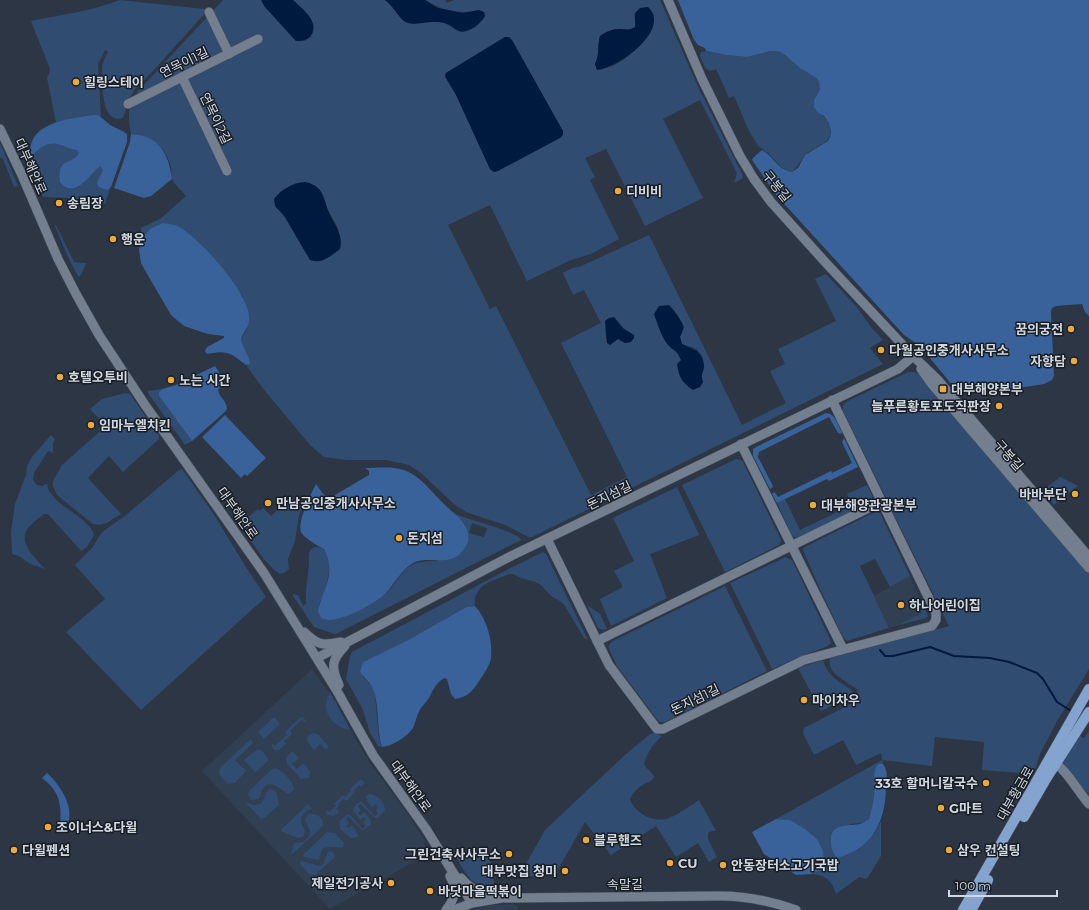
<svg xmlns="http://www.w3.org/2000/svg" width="1089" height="910" font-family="Montserrat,'Noto Sans KR',sans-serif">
<rect width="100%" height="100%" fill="#2c3644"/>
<g fill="#313f53">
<polygon points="910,576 928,616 926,618 889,628 874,596"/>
<polygon points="312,669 336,702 354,736 370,763 410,817 424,840 428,854 330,909 202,771"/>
<polygon points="515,904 518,906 518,910 472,910 493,905"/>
</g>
<g fill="#314c71" fill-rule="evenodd">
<path d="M120 0 204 9 206 12 153 71 135 89 129 99 123 118C99 125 103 79 102 66L104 60 108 52 105 50 98 64 101 117 110 125 125 132 127 137 105 204 71 198 43 197 26 156C31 151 30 145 33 139 38 130 48 126 56 122L47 78 49 74 50 69 31 21C60 15 92 11 120 0Z"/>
<path d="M223 0H261L265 7 296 41H305L311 36 303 10 293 0H385C393 6 398 16 404 21 411 26 423 22 431 22 436 21 443 22 447 24 461 30 459 35 475 27L479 10C461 15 441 10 425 0H445L447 3 454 0H660L699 89 742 174 743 178 734 183 737 173 700 100 663 119 703 198 645 226 606 149 585 158 595 177 590 180 619 239 591 254 571 260 527 281 490 205 448 225 490 309 496 306 591 495 627 477 561 343 601 323 584 290 573 295 563 273 572 268 579 267 649 235 742 425 786 403 770 371 785 364 778 349 836 321 815 279 826 274 856 306 871 327 883 340 870 348 883 364 530 538 505 525 466 512 455 505 421 473 409 465 386 460H346L324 457 310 445 265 391 246 365H248L241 339 247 329 243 297 235 287 150 229 142 238 141 228 160 219 186 196C182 191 175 185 172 179 171 176 172 171 171 167 166 147 152 135 131 134 127 116 128 103 140 89ZM634 18 645 40C632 53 617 69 597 69L595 64C600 54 597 46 600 36 606 32 612 29 619 29 626 29 629 31 635 27L636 23ZM505 37H509L494 172 490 169 456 95 445 77 446 73ZM296 183 319 189 324 198 327 209 338 228 340 249 322 261 310 260 274 199 280 192ZM676 313C682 324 686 324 680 337L682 344 697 349 704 366 701 375 681 360 677 352ZM605 328 624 329 631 333V342L625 343 618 339 607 343Z"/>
<path d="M706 51 726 55 747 57 771 51H778L785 55 800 68 816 78 819 82 820 89 814 100 818 113C824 116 828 120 830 127 834 144 815 146 805 155 800 161 798 167 792 172H786L768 153 758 146 749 131 734 96 729 98 716 69 710 71 705 68 700 56 701 52Z"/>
<polygon points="0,143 18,186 14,187 3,159 0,157"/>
<path d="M56 225 74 262 86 263 83 271 80 276H78C69 261 62 243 55 226Z"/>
<path d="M908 372H914L920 375 1089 573V669L1057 721 1040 754 1036 767 1033 774 982 770 984 742 935 737 932 766 882 760 883 764H878C871 771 876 787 874 796 873 804 871 811 869 819L861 823 849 824 874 834 881 821V856L867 879 859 877 836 894C832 880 825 875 811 874L820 870 790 820 776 819 882 760 881 753 856 765 843 740 814 755 803 733 804 728 854 702 858 696 857 689C847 681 826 674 830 658L949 626 843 411V405L848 401Z"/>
<polygon points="162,389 159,392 159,396 192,441 185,445 183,442 148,393 148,391"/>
<path d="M125 393 130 394 159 436V439L123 472 109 456 88 478 121 514C111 520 104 527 93 524L57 495 53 486V481L62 465 106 426 90 409 102 399Z"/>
<path d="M51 435 55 439 53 443V453L48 451 34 473 33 480 37 485 42 486 47 484C48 488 49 492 52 495 61 508 92 521 94 535L87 547 81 551 48 514H44C39 518 29 525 26 531 20 545 37 560 45 569L30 564 19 556 12 554 11 532 15 504 26 475 27 466 32 457Z"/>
<polygon points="736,459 741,460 743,462 781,540 779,545 725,572 682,485"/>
<polygon points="182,469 213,513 249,572 266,597 141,710 66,632 105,599 75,565 92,548 102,532 126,515 179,470"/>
<polygon points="1060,477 1078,486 1054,505 1042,491"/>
<polygon points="867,485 873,497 870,502 798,538 794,537 791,534 777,503 785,499 800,530 852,505 847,494"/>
<polygon points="677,487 699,535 650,554 667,598 611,626 600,599 623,587 614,571 634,561 613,518"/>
<path d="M290 499 303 503 299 516 295 541 288 559 289 569 284 573 280 574C263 563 252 541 240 524L258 509 260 511 263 508 271 516Z"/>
<polygon points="875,512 879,512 880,513 910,576 890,587 875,559 860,566 889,628 847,641 843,637 819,587 803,550 805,547"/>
<path d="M456 514C477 523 499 526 519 537L521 540 338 633 335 634 314 627 293 596V594L298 595 303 606 306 604C305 590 308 578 309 564 309 560 308 554 310 551 313 545 319 547 324 549L330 563 329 573 324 594 319 604 331 620C349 614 369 608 384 595 406 575 400 560 437 561L465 525ZM472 523 487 528 484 537 469 533Z"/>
<path d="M543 552 546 554 588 640 584 638 565 606 560 601 551 596 541 585 535 582 521 578 513 574H509C493 581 473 584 475 606L467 607 461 610 408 640 363 662V677L373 687 375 695 379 737 382 747 378 746 370 733 363 710 346 679 350 656 352 652 501 573Z"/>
<polygon points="786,557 791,560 793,562 829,637 831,643 826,647 809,653 772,669 730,583"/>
<polygon points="725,586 767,671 665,722 659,722 617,666 609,649 609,645 613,641"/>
<polygon points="919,597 928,616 926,618 898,625 922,613 915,600"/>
<polygon points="587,605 600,614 607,629 603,630 598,628"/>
<path d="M823 660C826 671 832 677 841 683 846 687 851 688 853 693V696L821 711 798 668Z"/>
<path d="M330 692 350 730C332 727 319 710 330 692Z"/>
<polygon points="274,717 280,724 264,739 258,732"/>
<polygon points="303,717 306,721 305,722 302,719 290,731 292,734 284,741 286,744 279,750 275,750 272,747 272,745 273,744 275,746 287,735 285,732 300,718"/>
<polygon points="1089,731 1089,795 1065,768 1063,762 1079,735 1084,738"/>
<polygon points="313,733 318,734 329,747 325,749 320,744 314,750 307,741 308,735"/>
<path d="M653 733H656L662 736C653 744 647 753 644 764 647 770 652 771 654 777 651 782 647 782 643 785 637 788 633 793 630 799 635 813 651 822 666 819 675 817 690 806 699 800L716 831H712L708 833V839L717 857 709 862 698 843 676 857 656 826 611 855 585 822 556 873 518 878 545 830 625 755 650 734Z"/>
<polygon points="251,739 253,743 235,760 246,771 235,783 228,784 219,774 220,768"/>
<path d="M258 749C262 750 268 756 268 761L236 790 255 772 244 760Z"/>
<polygon points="292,751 299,758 292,764 297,769 303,763 310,771 309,778 301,779 287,764 286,758"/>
<path d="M274 768C282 769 294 782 294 790L288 794C280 790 271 777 262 790 261 793 260 796 259 799L251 800 248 795 249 791 271 770Z"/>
<polygon points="361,779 365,783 361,787 359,785 354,790 355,792 346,801 343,799 338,804 339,806 336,809 339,812 334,816 327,815 326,812 327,810 329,812 336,806 334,804 343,795 345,797 351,791 350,789"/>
<path d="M270 789 274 790 277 793 279 805 264 818 261 819 245 802C257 808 264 805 266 793Z"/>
<path d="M369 794C377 794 385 802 385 810L379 817 375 818 361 804 358 806 361 810 358 813 360 816 364 812 371 821V824L364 830H362L348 816 346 819 349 823 346 826 348 828 352 825 358 835 357 837 351 838 340 829 339 822 346 815 349 814 363 829 366 826 363 822 366 819 364 817 360 820 353 810C354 806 358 802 362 802L375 816 378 814 376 810 378 807 376 804 372 807 367 801 366 796Z"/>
<polygon points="308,804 312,809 306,811 301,818 301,823 305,831 303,837 298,838 281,831 282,829"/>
<path d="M308 814C316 813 324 817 323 826L291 855 294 843 303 842 309 837 310 831 305 820Z"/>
<path d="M327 832 335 833 344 843 343 847C337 849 326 844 322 850 320 853 320 857 319 860L304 857 303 855Z"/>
<path d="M488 847 495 888C472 888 466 874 456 857L478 849Z"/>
<polygon points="328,851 333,852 335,857 315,875 309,874 300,864 301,861 320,866 323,864"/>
</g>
<g fill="#39629a">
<path d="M678 0H1089V316L1085 312 1082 304 1056 306 1052 308 1051 312 1054 376 1052 380 1044 384 1025 387 960 391 953 386 920 346 904 335 777 196 752 160 753 158 762 150C773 156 779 171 792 172L798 168 805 155 828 141 830 137 831 131 829 123 824 116 818 113 814 107V100L820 89 819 82 816 78 800 68 785 55 778 51H771L747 57 726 55 706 51 705 48 698 45 694 40Z"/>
<path d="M93 115H98L110 125 127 134V142L111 187 107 190 99 187 97 183 103 170 100 166C89 175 75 200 60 182 57 156 72 166 79 153L77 150C66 149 57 139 44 146 39 148 36 153 31 155L29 153C30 148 31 142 34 138 43 121 76 118 93 115Z"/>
<path d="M131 134C159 135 169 154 172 179L151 196 144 198 114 188 130 142Z"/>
<path d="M163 223C167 224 172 224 175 225 197 234 249 293 249 317 250 326 244 331 241 339 243 349 249 355 250 364L246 365C230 353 228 350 207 354L205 351 207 347 224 338V336L208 334 184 326 171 315 146 272 141 263 139 250 142 238 150 229Z"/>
<path d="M215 366C221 375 227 382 218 390 219 398 230 403 226 411L192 441 159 396V392L162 389 176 385Z"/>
<path d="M826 413C835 413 838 425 842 432L841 434 838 433 829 417 759 452 758 457 773 486 772 488 770 489 753 456V449L758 446Z"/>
<polygon points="225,415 266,458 247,476 245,474 241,478 202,437"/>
<polygon points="844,438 858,467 829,481 827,479 777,503 772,494 774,492 776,494 778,497 831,471 832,473 852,463 842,442"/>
<path d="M365 468C377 468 392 466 404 470 421 476 432 493 445 505 452 512 459 516 464 524 468 530 470 538 467 544 454 571 431 554 413 563 401 570 394 585 385 594 375 604 343 620 330 620 328 620 324 619 321 618L318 611C323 587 337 575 324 549 319 547 303 537 301 532 297 521 311 494 316 484L323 494 330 498 369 475V471Z"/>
<path d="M475 606C487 619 493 641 491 659 489 666 485 672 481 678 474 689 469 697 455 699L451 694 447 679 444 678C436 683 433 690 429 698 427 701 424 704 421 708 417 714 416 721 413 728 407 737 392 746 382 747 376 728 380 706 373 689 371 683 364 678 360 672L363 662 408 640 461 610 467 607Z"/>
<path d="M878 764H883C888 770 887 779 886 788 885 822 873 848 837 858 832 851 831 848 831 840 830 823 851 826 860 824 863 823 866 820 869 819 871 811 873 804 874 796 876 787 871 771 878 764Z"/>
<path d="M47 773C62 787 80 814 62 833L60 832C61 808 63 794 42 778Z"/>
<polygon points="776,819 790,820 805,829 817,839 823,851 824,861 820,870 811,874 796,875 764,854 752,832"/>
</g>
<g fill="#00193f">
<path d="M261 0H293C301 8 319 20 312 34 309 40 303 41 296 41L265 7Z"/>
<path d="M385 0H425L438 8 463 13 479 10 484 12 485 16C482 22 474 29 466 31 458 34 454 27 447 24 443 22 438 22 434 22 425 21 412 27 404 21 398 16 393 6 385 0Z"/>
<path d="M648 7C672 29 619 68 597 70L595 64C600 54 597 46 600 36 606 32 612 29 619 29 626 29 629 31 635 27 636 22 634 18 635 13L640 8Z"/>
<polygon points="505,37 509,37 512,40 563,131 563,135 560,138 498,171 494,172 490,169 456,95 445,76 446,73"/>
<path d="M305 182C311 183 315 185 319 189 324 195 325 203 328 210 333 223 344 234 340 249 332 255 321 265 310 260L285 217 275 206 274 199C282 189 292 183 305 182Z"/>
<path d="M669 305C673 309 676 313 679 318 685 328 685 326 680 337L682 344C694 350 703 350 704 366 704 373 700 372 703 382L700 387 693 390C682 382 679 378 677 364L681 360C677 350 675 352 669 346 661 337 658 325 654 314L659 306Z"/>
<polygon points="614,317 624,329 634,335 634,338 631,342 625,343 618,339 610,345 607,343 605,321 609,318"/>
</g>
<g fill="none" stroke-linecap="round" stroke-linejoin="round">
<polyline stroke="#00193f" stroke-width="2" points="880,650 885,656 893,656 930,647 954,656 990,658 1009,662 1037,673 1043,679 1057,702 1073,712"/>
<defs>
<g id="minor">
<polyline points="668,0 702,79 740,156 754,179 771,202 826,263 913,356 937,379 1089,557"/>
<polyline points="209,12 229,54"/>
<polyline points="182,77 227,171"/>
<polyline points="128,104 258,39"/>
<polyline points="0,129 21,173 58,259 76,294 99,335 145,405 264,573 337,691 373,755 426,829 472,903"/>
<polyline points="921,369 931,383 1089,568"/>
<polyline points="741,444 843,649"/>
<polyline points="547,539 609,665 657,729 663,729 804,660 932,626 936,620 936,613 832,400"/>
<path d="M304 632C318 645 321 646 341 642"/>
<polyline points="597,641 881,502"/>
<polyline points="317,658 511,556 898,369 913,356"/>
<path d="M339 685C331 668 331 660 345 646"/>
<path d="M1051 760C1067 770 1077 790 1089 804"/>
<path d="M461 878C471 890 480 893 495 896"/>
<path d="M446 910C455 899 457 890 450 876"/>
<path d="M454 910 472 903 502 898 720 896C746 896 771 901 796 910"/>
</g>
<g id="major">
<polyline points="1024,817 1046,779 1089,712"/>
<polyline points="972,909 988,880"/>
<polyline points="963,910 1089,689"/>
</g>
</defs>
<use href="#minor" stroke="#49515d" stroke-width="10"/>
<use href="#major" stroke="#49515d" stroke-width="11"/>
<use href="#minor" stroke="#737e8f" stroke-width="9"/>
<use href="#major" stroke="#84a3cf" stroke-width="10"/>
</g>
<g fill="#ebaa39" stroke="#191d24" stroke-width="1.5">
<circle cx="76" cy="82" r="4"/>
<circle cx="618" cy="191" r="4"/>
<circle cx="59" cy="203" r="4"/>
<circle cx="113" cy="239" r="4"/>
<circle cx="1071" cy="329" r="4"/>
<circle cx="881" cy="350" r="4"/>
<circle cx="1074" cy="361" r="4"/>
<circle cx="60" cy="377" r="4"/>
<circle cx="171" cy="380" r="4"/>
<rect x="939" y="385" width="8" height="8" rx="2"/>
<circle cx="999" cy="406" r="4"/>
<circle cx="91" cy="425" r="4"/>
<circle cx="1075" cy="494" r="4"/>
<circle cx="268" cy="503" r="4"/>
<circle cx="813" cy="505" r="4"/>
<circle cx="399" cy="538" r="4"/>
<circle cx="901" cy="605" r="4"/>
<circle cx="804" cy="700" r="4"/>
<circle cx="986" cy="783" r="4"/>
<circle cx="941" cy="808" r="4"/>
<circle cx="48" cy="827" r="4"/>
<circle cx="586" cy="840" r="4"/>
<circle cx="14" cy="850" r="4"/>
<circle cx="949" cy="850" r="4"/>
<circle cx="509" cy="854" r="4"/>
<circle cx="670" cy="863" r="4"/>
<circle cx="723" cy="865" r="4"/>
<circle cx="565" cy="871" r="4"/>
<circle cx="391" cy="883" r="4"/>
<circle cx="430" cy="891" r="4"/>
</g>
<g text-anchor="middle" stroke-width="3" stroke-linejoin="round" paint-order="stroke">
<g font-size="13" fill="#d1d8e1" stroke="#191d24">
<text transform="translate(184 62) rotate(-26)" y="5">연목이1길</text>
<text transform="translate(216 118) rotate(64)" y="5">연목이2길</text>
<text transform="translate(31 166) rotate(66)" y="5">대부해안로</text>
<text transform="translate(777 186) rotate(51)" y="5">구봉길</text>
<text transform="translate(1009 455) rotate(49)" y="5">구봉길</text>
<text transform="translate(609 495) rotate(-26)" y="5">돈지섬길</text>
<text transform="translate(238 513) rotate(55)" y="5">대부해안로</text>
<text transform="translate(695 699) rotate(-26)" y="5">돈지섬1길</text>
<text transform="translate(411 786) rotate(54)" y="5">대부해안로</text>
<text transform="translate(1015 793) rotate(-60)" y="5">대부황금로</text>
<text x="625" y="889">속말길</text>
</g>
<g font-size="13" font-weight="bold" fill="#d1d8e1" stroke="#191d24" text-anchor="start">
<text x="84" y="87">힐링스테이</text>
<text x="626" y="196">디비비</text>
<text x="67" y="208">송림장</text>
<text x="121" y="244">행운</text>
<text x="1063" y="334" text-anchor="end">꿈의궁전</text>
<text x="889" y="355">다월공인중개사사무소</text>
<text x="1066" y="366" text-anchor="end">자향담</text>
<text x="68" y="382">호텔오투비</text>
<text x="179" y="385">노는 시간</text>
<text x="951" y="394">대부해양본부</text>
<text x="991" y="411" text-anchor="end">늘푸른황토포도직판장</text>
<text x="99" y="430">임마누엘치킨</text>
<text x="1067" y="499" text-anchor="end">바바부단</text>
<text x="276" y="508">만남공인중개사사무소</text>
<text x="821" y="510">대부해양관광본부</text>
<text x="407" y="543">돈지섬</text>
<text x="909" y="610">하나어린이집</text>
<text x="812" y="705">마이차우</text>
<text x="978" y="788" text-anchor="end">33호 할머니칼국수</text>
<text x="949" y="813">G마트</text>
<text x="56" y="832">조이너스&amp;다윌</text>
<text x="594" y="845">블루핸즈</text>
<text x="22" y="855">다윌펜션</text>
<text x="957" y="855">삼우 컨설팅</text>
<text x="501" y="859" text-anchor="end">그린건축사사무소</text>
<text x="678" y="868">CU</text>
<text x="731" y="870">안동장터소고기국밥</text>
<text x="557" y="876" text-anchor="end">대부맛집 청미</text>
<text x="383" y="888" text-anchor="end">제일전기공사</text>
<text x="438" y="896">바닷마을떡볶이</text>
</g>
</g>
<path d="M949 890v6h108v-6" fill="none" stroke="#d1d8e1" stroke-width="2"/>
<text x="955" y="890" font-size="12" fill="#d1d8e1" stroke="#191d24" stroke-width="3" paint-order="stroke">100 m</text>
</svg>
